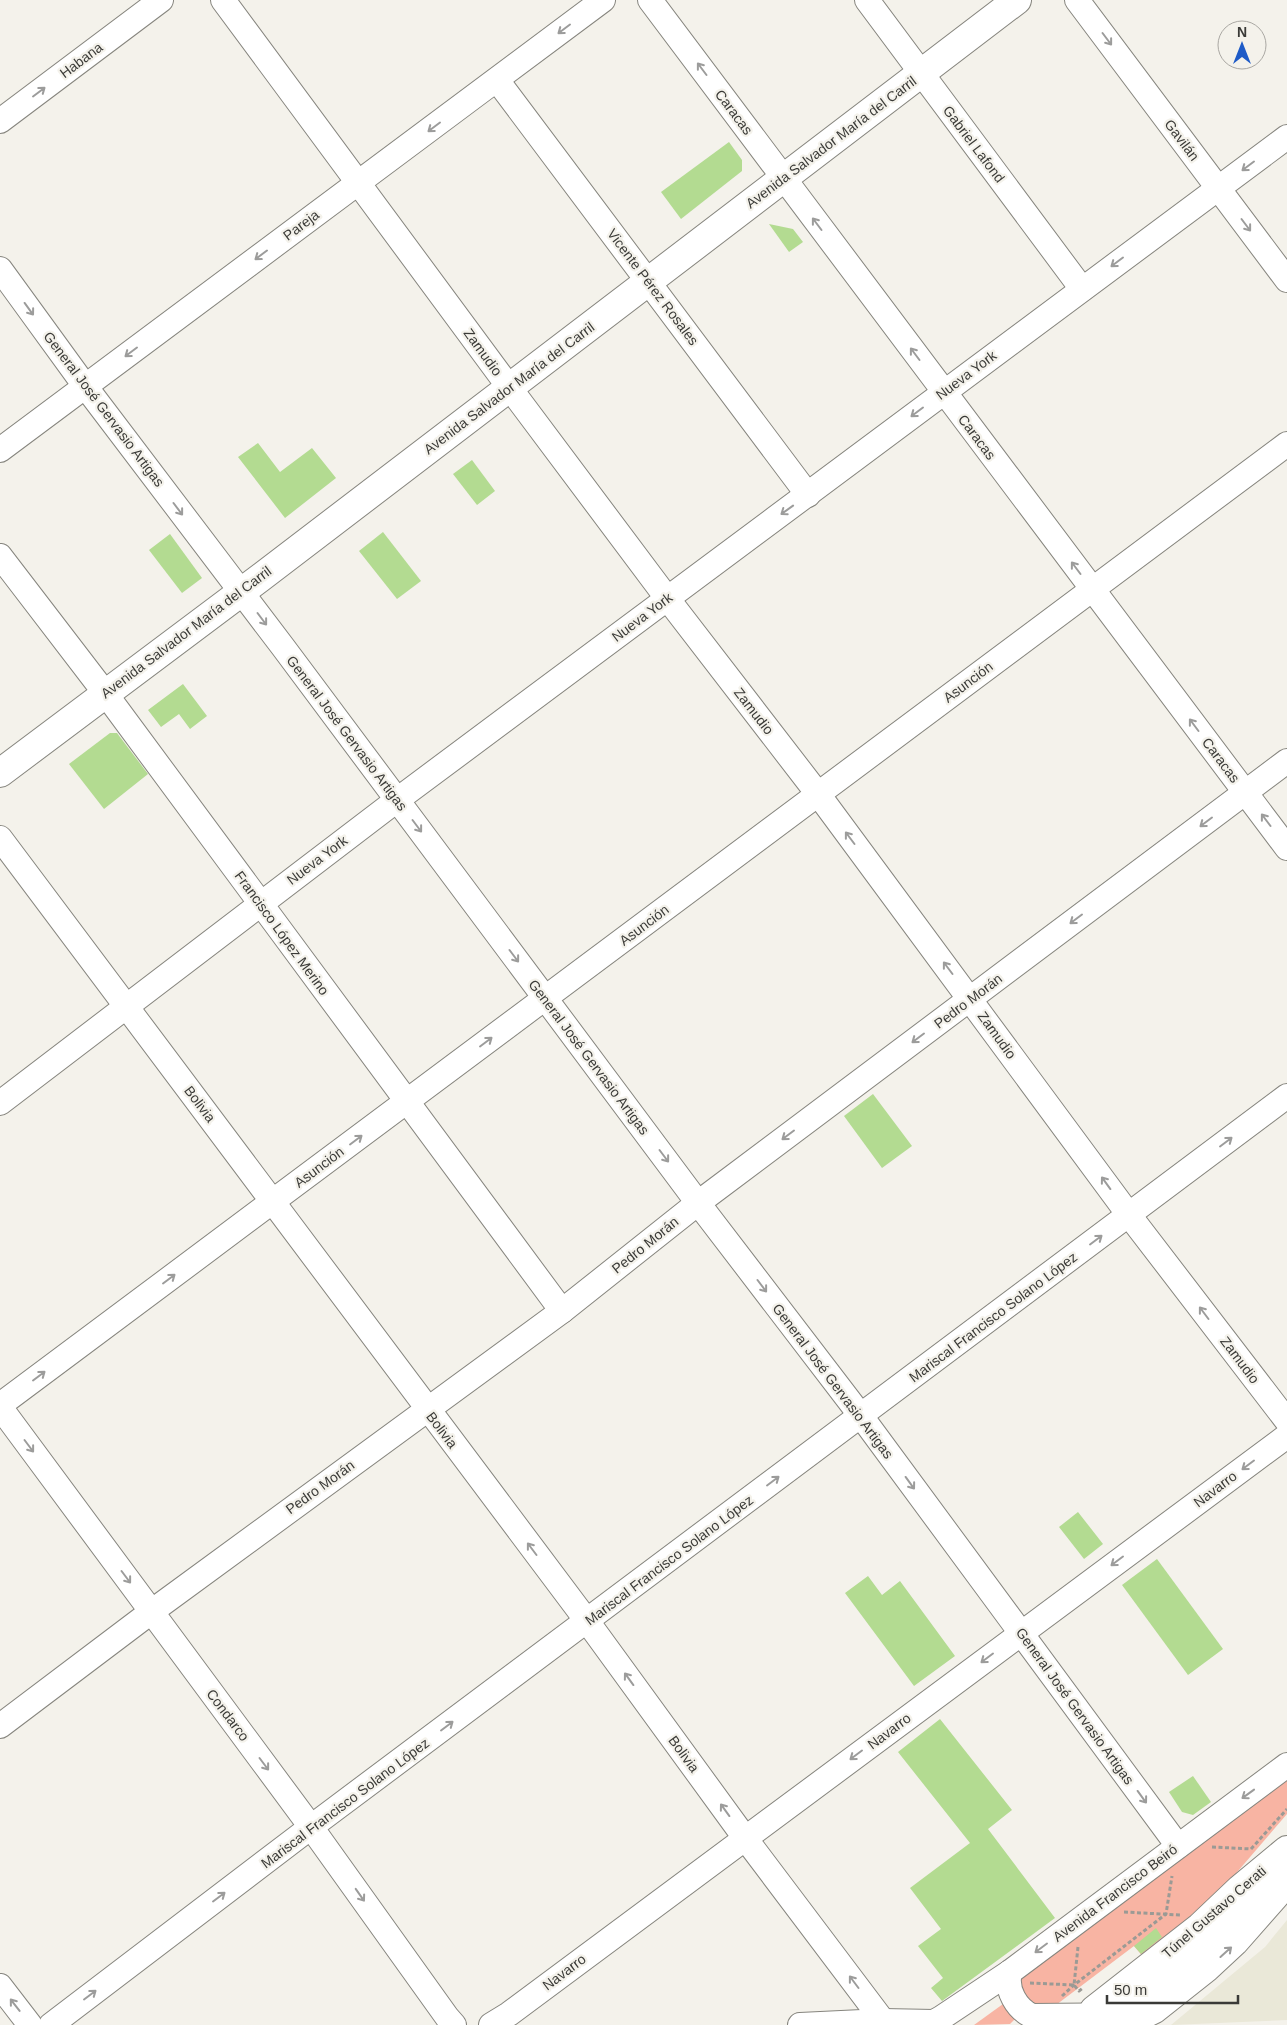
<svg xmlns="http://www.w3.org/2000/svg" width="1287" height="2025" font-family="Arial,sans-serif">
<rect width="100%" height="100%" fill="#f4f2eb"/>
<polygon fill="#eae8d8" points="1287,1920 1287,2020 1171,2025 1265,1947"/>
<g fill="#f8b4a3">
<polygon points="1287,1779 1287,1814 1232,1878 1189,1922 1145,1959 1134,1946 1052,2008 1042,2008 1024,2001 1019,1976"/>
<polygon points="1003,2004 1016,2018 1010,2024 974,2025"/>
</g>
<g fill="#b3db91">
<polygon points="729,142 742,160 742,171 681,219 661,192"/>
<polygon points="769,224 793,229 803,242 789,252"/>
<polygon points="258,443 280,472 312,448 336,478 285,518 238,457"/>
<polygon points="472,460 495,491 477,505 453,474"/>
<polygon points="383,532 421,581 397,599 359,551"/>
<polygon points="170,534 202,578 182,593 149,550"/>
<polygon points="183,684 207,716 190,729 179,714 161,727 148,710"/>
<polygon points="110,733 117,733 148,774 104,809 69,764"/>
<polygon points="873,1094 912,1146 882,1168 844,1116"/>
<polygon points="1078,1512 1103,1544 1084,1559 1059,1527"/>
<polygon points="1157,1559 1223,1649 1188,1675 1122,1585"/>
<polygon points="868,1576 882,1595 900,1581 955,1656 914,1686 845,1593"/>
<polygon points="940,1719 1012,1810 988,1829 1055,1918 942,2001 931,1988 943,1978 918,1946 941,1929 910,1888 970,1843 898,1752"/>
<polygon points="1193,1776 1211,1802 1193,1815 1182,1812 1169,1792"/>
<polygon points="1156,1928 1162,1937 1141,1954 1134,1946"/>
</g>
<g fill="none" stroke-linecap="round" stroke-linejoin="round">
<defs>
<g id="minor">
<polyline points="223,0 509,387 667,598 818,794 1129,1215 1287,1421"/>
<polyline points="650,0 1287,848"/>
<polyline points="867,0 1082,289"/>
<polyline points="1077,0 1287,280"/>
<polyline points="497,80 808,495"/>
<polyline points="0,121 161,0"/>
<polyline points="0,269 85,386 283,647 698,1203 861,1416 1178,1846"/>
<polyline points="0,450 603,0"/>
<polyline points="0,556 105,693 562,1311"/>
<polyline points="0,838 587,1621 745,1838 883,2021"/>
<polyline points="0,1103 397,800 1287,137"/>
<polyline points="0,1405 1287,444"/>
<polyline points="0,1407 311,1827 447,2017 454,2025"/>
<polyline points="0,1726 151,1612 562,1311 698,1203 1287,761"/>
<path d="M1010 1972C1005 1990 1017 2009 1032 2016L1147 2015 1155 2011 1208 1969 1236 1943 1287 1885"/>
<polyline points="0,1986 30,2025"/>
<polyline points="51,2025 311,1827 1287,1096"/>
<polyline points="491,2025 509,2014 1287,1436"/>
<polyline points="800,2025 883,2021 934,2022 941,2018 1010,1972 1287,1765"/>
</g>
<g id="major">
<polyline points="0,773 260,578 1017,0"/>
<path d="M1133 2009C1187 1966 1240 1923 1282 1868"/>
<polyline points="1094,2010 1200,1927 1240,1889 1287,1850"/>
</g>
</defs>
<use href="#minor" stroke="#86857e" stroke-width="26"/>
<use href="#major" stroke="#86857e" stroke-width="30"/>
<g stroke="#9b9a95" stroke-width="3" stroke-dasharray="4 2.5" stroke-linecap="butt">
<polyline points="1212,1847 1251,1849"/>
<polyline points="1251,1849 1287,1809"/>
<polyline points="1124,1912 1180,1915"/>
<polyline points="1078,1947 1074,1985 1079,1991 1083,1988"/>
<polyline points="1030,1983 1074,1985"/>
<polyline points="1062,1996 1074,1985 1166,1914 1172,1876"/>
</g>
<use href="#minor" stroke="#fff" stroke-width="24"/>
<use href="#major" stroke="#fff" stroke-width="28"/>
</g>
<defs><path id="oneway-shaft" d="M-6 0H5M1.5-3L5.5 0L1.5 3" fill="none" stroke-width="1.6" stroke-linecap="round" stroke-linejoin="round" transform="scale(1.25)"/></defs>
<g stroke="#9c9c9b">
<use href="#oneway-shaft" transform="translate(564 29) rotate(143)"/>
<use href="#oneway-shaft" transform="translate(1107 39) rotate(53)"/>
<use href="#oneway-shaft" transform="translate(702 69) rotate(-127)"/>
<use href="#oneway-shaft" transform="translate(39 92) rotate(-37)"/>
<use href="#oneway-shaft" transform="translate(434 127) rotate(143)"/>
<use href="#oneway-shaft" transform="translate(1248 166) rotate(143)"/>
<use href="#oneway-shaft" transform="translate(817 224) rotate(-127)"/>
<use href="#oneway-shaft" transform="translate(1246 225) rotate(53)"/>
<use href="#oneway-shaft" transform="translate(261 255) rotate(143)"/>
<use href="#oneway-shaft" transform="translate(1117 262) rotate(143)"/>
<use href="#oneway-shaft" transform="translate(29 309) rotate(54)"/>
<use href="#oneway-shaft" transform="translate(131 352) rotate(143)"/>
<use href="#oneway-shaft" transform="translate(915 354) rotate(-127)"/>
<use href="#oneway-shaft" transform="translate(917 412) rotate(143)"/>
<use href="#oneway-shaft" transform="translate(178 509) rotate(53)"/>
<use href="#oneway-shaft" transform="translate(787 510) rotate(144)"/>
<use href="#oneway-shaft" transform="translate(1076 568) rotate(-127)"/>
<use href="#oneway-shaft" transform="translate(262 619) rotate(53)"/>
<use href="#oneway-shaft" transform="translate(1194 725) rotate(-127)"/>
<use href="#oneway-shaft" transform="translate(1266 820) rotate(-127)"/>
<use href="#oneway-shaft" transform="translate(1206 822) rotate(143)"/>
<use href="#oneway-shaft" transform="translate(417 826) rotate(53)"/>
<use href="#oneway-shaft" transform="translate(850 838) rotate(-127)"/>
<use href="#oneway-shaft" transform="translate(1076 919) rotate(143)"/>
<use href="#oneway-shaft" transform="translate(514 956) rotate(53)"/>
<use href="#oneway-shaft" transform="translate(948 968) rotate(-127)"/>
<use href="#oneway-shaft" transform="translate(918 1038) rotate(143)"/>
<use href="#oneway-shaft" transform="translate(486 1042) rotate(-37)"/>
<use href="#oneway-shaft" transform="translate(788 1135) rotate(143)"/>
<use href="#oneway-shaft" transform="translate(356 1140) rotate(-37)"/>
<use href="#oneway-shaft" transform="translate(1226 1142) rotate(-37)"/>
<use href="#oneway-shaft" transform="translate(664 1156) rotate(53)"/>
<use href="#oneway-shaft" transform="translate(1106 1183) rotate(-126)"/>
<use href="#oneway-shaft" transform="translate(1096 1240) rotate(-37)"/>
<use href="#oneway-shaft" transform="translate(169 1279) rotate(-37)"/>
<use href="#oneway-shaft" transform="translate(762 1286) rotate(53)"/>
<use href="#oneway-shaft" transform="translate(1204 1313) rotate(-127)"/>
<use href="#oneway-shaft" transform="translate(39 1376) rotate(-37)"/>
<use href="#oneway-shaft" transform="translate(29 1446) rotate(53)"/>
<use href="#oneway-shaft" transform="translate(1248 1465) rotate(143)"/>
<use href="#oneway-shaft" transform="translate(773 1481) rotate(-37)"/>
<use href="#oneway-shaft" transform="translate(910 1483) rotate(54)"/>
<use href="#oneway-shaft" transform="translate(532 1549) rotate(-127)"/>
<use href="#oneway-shaft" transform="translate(1117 1561) rotate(143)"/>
<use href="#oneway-shaft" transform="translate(126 1577) rotate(53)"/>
<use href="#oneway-shaft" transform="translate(987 1658) rotate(143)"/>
<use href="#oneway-shaft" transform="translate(629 1679) rotate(-126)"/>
<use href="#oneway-shaft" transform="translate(447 1726) rotate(-37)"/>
<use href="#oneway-shaft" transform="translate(856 1755) rotate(143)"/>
<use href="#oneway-shaft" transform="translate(264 1764) rotate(53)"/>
<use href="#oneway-shaft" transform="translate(1248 1794) rotate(144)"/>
<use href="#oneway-shaft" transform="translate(1142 1797) rotate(54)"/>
<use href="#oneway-shaft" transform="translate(725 1810) rotate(-126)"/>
<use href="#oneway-shaft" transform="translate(360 1895) rotate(55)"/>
<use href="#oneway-shaft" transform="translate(219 1897) rotate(-37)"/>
<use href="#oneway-shaft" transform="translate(1041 1948) rotate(143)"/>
<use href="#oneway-shaft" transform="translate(1226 1952) rotate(-42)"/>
<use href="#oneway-shaft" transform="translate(854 1982) rotate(-127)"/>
<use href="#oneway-shaft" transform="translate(90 1995) rotate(-37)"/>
<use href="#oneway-shaft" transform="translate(15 2005) rotate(-128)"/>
</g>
<g text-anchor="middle" stroke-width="4.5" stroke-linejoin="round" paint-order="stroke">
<g font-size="14" fill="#3a3a37" stroke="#f4f2eb">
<text transform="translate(81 60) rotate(-37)" y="5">Habana</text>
<text transform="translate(734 112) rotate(53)" y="5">Caracas</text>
<text transform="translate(1182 140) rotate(53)" y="5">Gavilán</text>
<text transform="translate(831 142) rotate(-37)" y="5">Avenida Salvador María del Carril</text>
<text transform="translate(974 144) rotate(53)" y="5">Gabriel Lafond</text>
<text transform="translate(301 225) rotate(-37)" y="5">Pareja</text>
<text transform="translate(653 287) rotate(53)" y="5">Vicente Pérez Rosales</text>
<text transform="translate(483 352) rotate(54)" y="5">Zamudio</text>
<text transform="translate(966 375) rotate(-37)" y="5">Nueva York</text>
<text transform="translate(509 388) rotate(-37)" y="5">Avenida Salvador María del Carril</text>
<text transform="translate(104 409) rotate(53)" y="5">General José Gervasio Artigas</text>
<text transform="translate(977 437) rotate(53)" y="5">Caracas</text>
<text transform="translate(642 617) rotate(-37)" y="5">Nueva York</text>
<text transform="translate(186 632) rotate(-37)" y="5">Avenida Salvador María del Carril</text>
<text transform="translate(968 682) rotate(-37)" y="5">Asunción</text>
<text transform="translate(754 711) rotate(52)" y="5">Zamudio</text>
<text transform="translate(347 733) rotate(53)" y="5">General José Gervasio Artigas</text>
<text transform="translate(1221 760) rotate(53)" y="5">Caracas</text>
<text transform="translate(317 860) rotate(-37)" y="5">Nueva York</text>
<text transform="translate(644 925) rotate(-37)" y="5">Asunción</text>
<text transform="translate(282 933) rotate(54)" y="5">Francisco López Merino</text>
<text transform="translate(968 1001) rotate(-37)" y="5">Pedro Morán</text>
<text transform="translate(997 1035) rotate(54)" y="5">Zamudio</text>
<text transform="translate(589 1057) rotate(53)" y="5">General José Gervasio Artigas</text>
<text transform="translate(200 1104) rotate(53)" y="5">Bolivia</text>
<text transform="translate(319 1167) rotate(-37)" y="5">Asunción</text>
<text transform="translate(645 1245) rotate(-39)" y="5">Pedro Morán</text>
<text transform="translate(993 1317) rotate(-37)" y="5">Mariscal Francisco Solano López</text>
<text transform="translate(1240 1360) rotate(53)" y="5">Zamudio</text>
<text transform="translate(833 1381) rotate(53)" y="5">General José Gervasio Artigas</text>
<text transform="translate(442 1430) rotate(53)" y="5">Bolivia</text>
<text transform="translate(320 1487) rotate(-36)" y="5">Pedro Morán</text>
<text transform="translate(1215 1489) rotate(-37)" y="5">Navarro</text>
<text transform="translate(669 1560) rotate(-37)" y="5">Mariscal Francisco Solano López</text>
<text transform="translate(1075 1706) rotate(54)" y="5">General José Gervasio Artigas</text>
<text transform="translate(228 1715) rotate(53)" y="5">Condarco</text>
<text transform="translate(889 1731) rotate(-37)" y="5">Navarro</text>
<text transform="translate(684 1754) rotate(54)" y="5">Bolivia</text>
<text transform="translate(345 1803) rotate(-37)" y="5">Mariscal Francisco Solano López</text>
<text transform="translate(1115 1893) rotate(-37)" y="5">Avenida Francisco Beiró</text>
<text transform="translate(1214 1912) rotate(-41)" y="5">Túnel Gustavo Cerati</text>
<text transform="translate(564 1972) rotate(-37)" y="5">Navarro</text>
</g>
</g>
<g transform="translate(1242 45)"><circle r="24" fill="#f4f2eb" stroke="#aaa8a3"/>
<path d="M0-4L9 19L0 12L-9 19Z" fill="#1e5bc7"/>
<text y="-8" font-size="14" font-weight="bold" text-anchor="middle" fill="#3a3a37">N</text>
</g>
<path d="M1107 1995v8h131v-8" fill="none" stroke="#3a3a37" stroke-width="2.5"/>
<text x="1114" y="1995" font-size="15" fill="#3a3a37" stroke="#f4f2eb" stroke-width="4" paint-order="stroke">50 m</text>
</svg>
